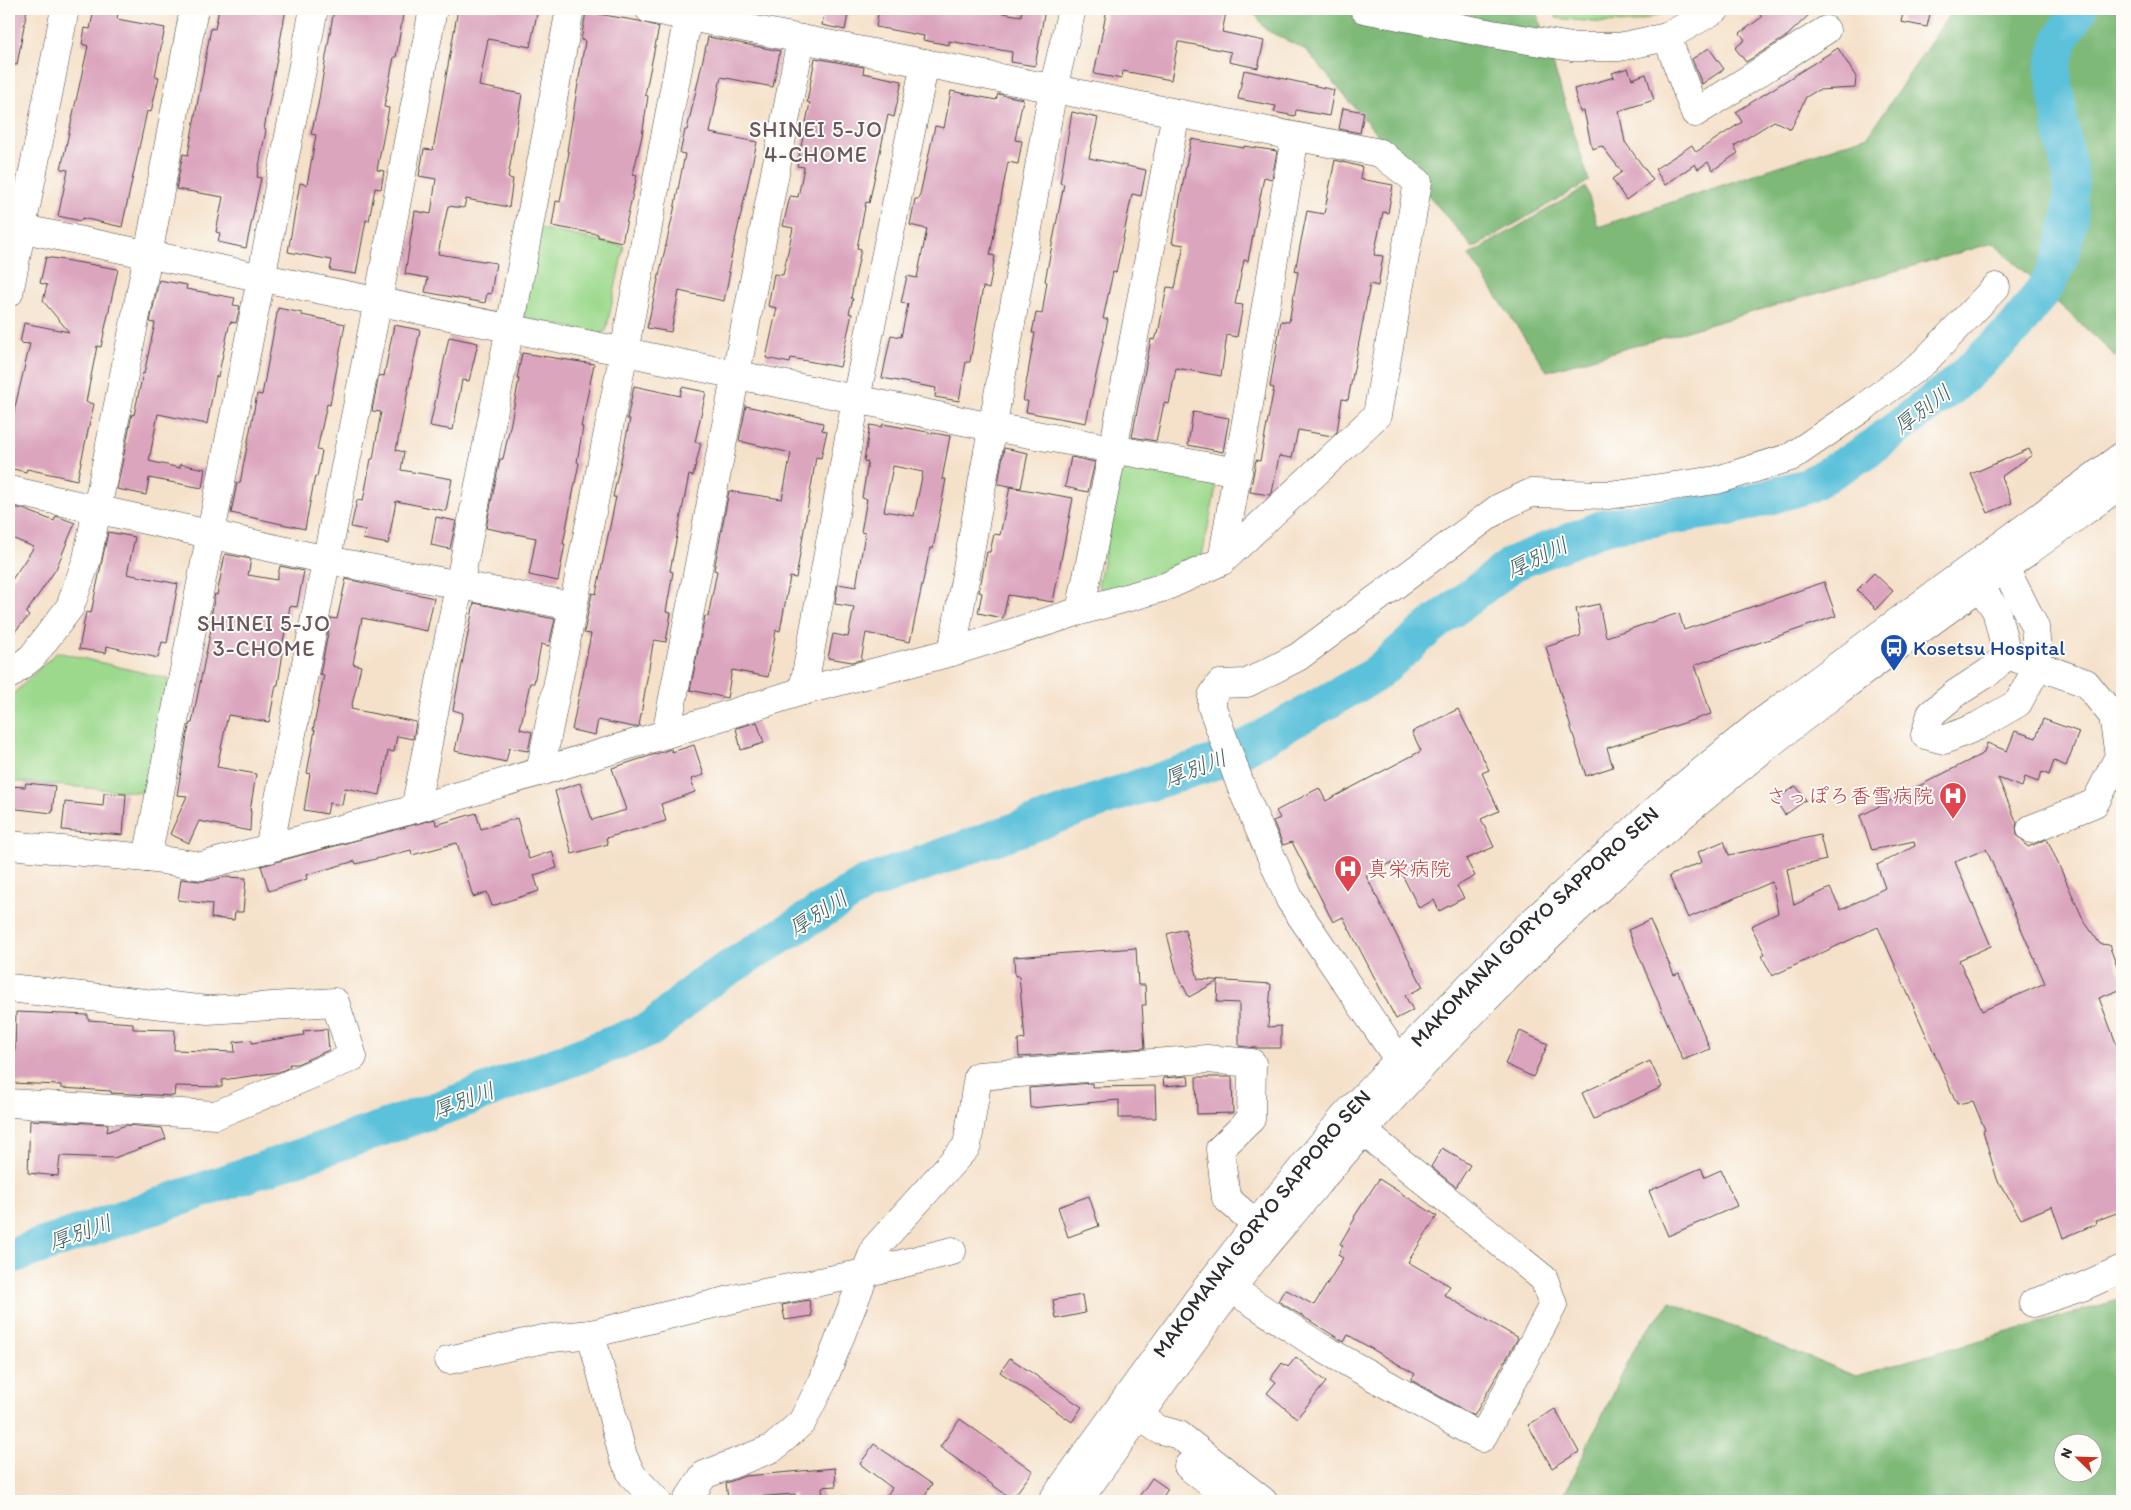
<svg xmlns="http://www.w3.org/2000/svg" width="2131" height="1510" font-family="Itim,'Klee One',sans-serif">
<rect width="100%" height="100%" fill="#fdfcf7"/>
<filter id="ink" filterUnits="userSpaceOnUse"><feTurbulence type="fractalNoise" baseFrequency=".02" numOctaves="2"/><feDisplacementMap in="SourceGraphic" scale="10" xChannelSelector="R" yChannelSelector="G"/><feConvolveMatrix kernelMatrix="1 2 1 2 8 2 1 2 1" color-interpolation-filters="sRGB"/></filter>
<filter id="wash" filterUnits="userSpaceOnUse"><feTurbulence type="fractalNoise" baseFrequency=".0096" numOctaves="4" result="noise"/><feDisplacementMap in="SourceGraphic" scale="20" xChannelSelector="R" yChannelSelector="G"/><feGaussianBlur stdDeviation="1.12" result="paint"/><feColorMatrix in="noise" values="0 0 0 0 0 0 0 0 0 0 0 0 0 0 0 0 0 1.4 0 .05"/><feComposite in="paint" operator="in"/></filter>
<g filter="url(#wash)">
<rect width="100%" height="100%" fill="#f5e1ca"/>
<g fill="#9dd98d" stroke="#64825c">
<polygon points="1553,9 1676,9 1633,23 1593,22 1556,18"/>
<polygon points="538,228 624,246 606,331 599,334 523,318"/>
<polygon points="1130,465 1209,479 1216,488 1202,556 1111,596 1098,586 1121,473"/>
<polygon points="57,652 169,679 146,793 9,781 9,698"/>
</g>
<g fill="#7eb978" stroke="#547252" fill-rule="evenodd">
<polygon points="1252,9 1536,9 1589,181 1473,248 1306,50 1266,30"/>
<polygon points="1953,9 2122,9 2122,362 1993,243 1547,371 1469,255 1586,187 1598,227 1868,136"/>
<path d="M2122 1299V1501H1561L1639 1340 1670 1302 1856 1376ZM2064 1442H2094V1472H2064Z"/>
</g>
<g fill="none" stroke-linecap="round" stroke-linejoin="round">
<polyline stroke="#5cc1da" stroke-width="6" points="1542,1501 1544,1498 1567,1501"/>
<polyline stroke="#5cc1da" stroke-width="36" points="9,1257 455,1103 651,1029 703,984 865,884 1117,794 1224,759 1373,676 1430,627 1514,563 1607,526 1730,508 1807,486 1864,453 1954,385 2016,327 2049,282 2061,256 2070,218 2071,180 2061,128 2053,69 2060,41 2079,9"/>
</g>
<g id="blocks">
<g fill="#dba5be" fill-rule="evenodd">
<polygon points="9,9 27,9 17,65 9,64"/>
<polygon points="94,9 118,12 117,19 165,28 155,76 159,77 151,112 147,111 122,227 82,218 81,221 58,216 68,170 61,169 88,46 82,44 85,28 90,29"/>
<polygon points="219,9 286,9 264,129 266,130 257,177 261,178 246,248 218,242 220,233 216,232 223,197 176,189 183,154 188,155 211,28 215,29"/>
<polygon points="334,9 404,9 396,57 394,57 384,107 389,108 377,170 384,171 381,189 375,188 369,221 366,220 356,274 330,270 332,260 288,252 300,183 307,185 316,135 311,134 318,105"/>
<polygon points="458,9 538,9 530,47 488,39 479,86 522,94 508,178 513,179 509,207 466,199 464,208 448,206 438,254 496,263 491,294 487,293 485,303 425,292 428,278 405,274 415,211 431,214 436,179 419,176 424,149 433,150"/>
<polygon points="825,9 849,9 845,30 822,25"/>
<polygon points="879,9 980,9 1021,16 1022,9 1045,9 1035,66 1011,62 1012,52 949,41 949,45 923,40 924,36 876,27"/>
<polygon points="1107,9 1171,9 1196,14 1197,9 1207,9 1226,13 1222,32 1264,41 1258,68 1229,62 1231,52 1180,42 1178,42 1171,80 1123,71 1122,79 1094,74"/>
<polygon points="1754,9 1815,9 1786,37 1746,62 1735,48 1745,40 1740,33 1762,17"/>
<polygon points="1904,9 1931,9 1927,27 1901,22"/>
<polygon points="586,12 639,21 659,27 645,95 648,96 642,136 633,174 637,175 622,242 598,237 598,234 552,226 556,201 560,202 569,152 567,151 585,41 581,40"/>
<polygon points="708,37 780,51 773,87 721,77 710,133 757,142 728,272 730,272 724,301 679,291 671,332 647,328 674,210 685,154 680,153 685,130 687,130"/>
<polygon points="1709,48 1724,69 1702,84 1692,59"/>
<polygon points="1838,48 1856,77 1855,88 1818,90 1806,97 1791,129 1774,121 1734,146 1738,153 1713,170 1708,162 1698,169 1695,164 1665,185 1655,169 1692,145 1696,152 1742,122 1736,112"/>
<polygon points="815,58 864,67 863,73 902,81 894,117 888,115 869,203 866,202 857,248 861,249 851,298 853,299 849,313 852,314 840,367 791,358 790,363 766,358 777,308 768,306 774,274 783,275 793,228 783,226 790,196 798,197 804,167 797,166 810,103 807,102"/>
<polygon points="1628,68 1632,79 1646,74 1654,100 1619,111 1625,142 1653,180 1626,200 1612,179 1622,172 1602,146 1592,149 1584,111 1580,112 1574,89 1614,77 1612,73"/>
<polygon points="1244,70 1334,90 1329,116 1296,110 1295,116 1274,112 1276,106 1238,99"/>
<polygon points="951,91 996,100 998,94 1023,99 1015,140 1022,141 1018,164 1008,162 990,255 995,256 989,289 983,287 970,362 966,362 959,401 935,397 936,388 882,378 891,335 901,337 908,304 901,303 907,276 917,278 927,229 910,225 915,199 919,199 935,126 944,128"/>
<polygon points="1343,108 1364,112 1360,133 1339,129"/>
<polygon points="1072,112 1098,118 1089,158 1146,170 1141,196 1132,194 1116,273 1113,272 1103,319 1108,319 1086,423 1026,412 1028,401 1023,401 1035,333 1032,333 1036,313 1042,314 1047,282 1045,281 1064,184 1060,183"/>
<polygon points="1191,139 1244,148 1244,146 1277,151 1272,179 1264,177 1248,261 1244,260 1235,304 1243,305 1237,337 1227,335 1221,376 1176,368 1169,404 1164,403 1156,441 1132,437 1151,339 1154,340 1156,334 1158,334 1167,287 1175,288 1184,245 1172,243"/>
<polygon points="1335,160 1362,167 1360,179 1393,185 1388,213 1383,212 1374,255 1383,256 1378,286 1370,284 1348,400 1342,399 1337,432 1332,436 1298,430 1292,458 1279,456 1272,493 1269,495 1250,492 1256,460 1260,461 1274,388 1270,387 1281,321 1289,322 1298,272 1295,271 1307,211 1324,214"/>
<polygon points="46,257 118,269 101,347 97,346 86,402 94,404 77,480 27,469 26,472 9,468 9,432 30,344 20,343 24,323 69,332 43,301 47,285 40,283"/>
<polygon points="159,280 187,285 186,289 235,298 233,305 240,306 236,323 230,322 218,377 216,376 207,424 158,414 149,461 180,468 180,464 205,469 202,488 149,478 146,495 117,489 132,414 134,415 143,373 144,374 155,323 150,322"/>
<polygon points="278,308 302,313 302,315 345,324 330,405 327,404 317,450 322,451 317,477 315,476 305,529 231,513 237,483 240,483 257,394 262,395"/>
<polygon points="394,325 420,330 396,450 404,452 401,470 452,479 446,511 396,501 388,544 363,539 365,530 351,527 357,500 363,501 371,459 373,459 381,412 372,411 379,375 384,376"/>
<polygon points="449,337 478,343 469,381 462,380 453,430 430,426"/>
<polygon points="522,353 594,364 581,427 583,427 577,462 579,463 563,544 565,544 558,581 529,575 536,538 486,528 500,459 503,459 511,422 519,379 517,379"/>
<polygon points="634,386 680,396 682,387 706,392 695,442 701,443 693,476 689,475 670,571 673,572 666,612 671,613 666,642 655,640 653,644 639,726 634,727 598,720 595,735 572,730 591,634 584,633 592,593 596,594 616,497 613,497 630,419 627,419"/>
<polygon points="746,406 823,423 822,430 827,431 821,458 816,457 796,578 790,577 780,631 776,630 768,677 732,670 727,698 690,690 705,616 708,617 717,571 714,570 729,491 782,499 791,453 739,441"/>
<polygon points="1193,412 1229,418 1223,452 1188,445"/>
<path d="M883 424 950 436 942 479H946L933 549 930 548 910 642 866 633 861 660 852 662 828 658 833 634 848 637 854 607 835 604 838 584 856 587 865 533 861 532 867 499 862 498 868 462 864 461 870 425 882 427ZM893 466 923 472 914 516 884 511Z"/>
<polygon points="1004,448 1028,453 1021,488 998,484"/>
<polygon points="2029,449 2032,455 2001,477 2012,503 1988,513 1971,474"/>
<polygon points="1071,457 1095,462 1088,492 1065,487"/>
<polygon points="1010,487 1073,498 1053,602 1008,595 1003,618 978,613 982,593 979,592 987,552 990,552 994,534 1000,535"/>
<polygon points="9,506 23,509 54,521 56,516 75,523 56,569 26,613 29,616 9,638 9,584 34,547 9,537"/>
<polygon points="436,517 456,521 450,549 431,545"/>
<polygon points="108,532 135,537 127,574 178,584 167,643 162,642 158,658 107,646 106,653 79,649 86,612 91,613"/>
<polygon points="225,554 251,559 248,575 277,580 280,566 304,571 297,607 290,606 281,652 283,652 278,685 276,685 269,722 228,715 217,767 256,774 250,811 251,811 250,831 199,821 189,843 170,834 187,796 177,795 187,736 190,723 192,723 211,629 209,628 215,594 217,595"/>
<polygon points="1874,573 1893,591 1876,609 1857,590"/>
<polygon points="346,579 434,598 427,631 362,618 353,664 361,666 351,709 416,722 413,739 397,736 394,752 388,751 380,795 345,788 342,805 329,803 327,814 304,810 310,774 307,773 315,730 313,730 324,675 320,674 331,618 337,619"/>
<polygon points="1824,582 1836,616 1695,665 1711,714 1607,748 1613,767 1586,776 1546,647 1580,636 1581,634 1576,609 1599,604 1606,637 1679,613 1684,630"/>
<polygon points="474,603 555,619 549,646 541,644 534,683 530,683 520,729 532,732 528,751 509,748 506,762 455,751 463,713 453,710"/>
<polygon points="1458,709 1489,770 1482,773 1499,811 1481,819 1494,847 1466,859 1475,876 1457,886 1464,898 1439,911 1434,900 1419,908 1395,861 1366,876 1423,987 1405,996 1413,1010 1396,1019 1343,917 1333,922 1292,842 1283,845 1273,821 1280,818 1276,811 1319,788 1326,801 1421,751 1412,732"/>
<path d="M2043 719 2079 732 2066 766 2054 761 2049 775 2042 772 2038 782 2025 777 2022 787 1998 778 2017 823 2016 827 2017 835 2028 847 2047 839 2084 921 2100 944 2109 945 2122 980V989L2099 998 2122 1059V1211L2095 1221 2096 1224 2063 1238 2052 1206 2021 1219 1997 1179 1983 1131 1985 1130 1973 1101 1957 1104 1878 927 1772 976 1762 956 1765 954 1751 926 1778 913 1772 882 1688 918 1669 876 1702 862 1698 852 1724 841 1729 855 1820 835 1826 860 1787 869 1794 905 1830 888 1841 910 1885 888 1877 865 1915 846 1914 841 1872 850 1860 816 1984 753 1987 743 2007 751 2015 731 2036 738ZM1986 849 2045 983 1982 1011 1959 960 1991 946 1955 862Z"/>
<polygon points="757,722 764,743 741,750 736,728"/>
<polygon points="694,745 704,775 691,779 695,792 661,804 666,821 606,838 608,844 572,854 555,791 580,783 592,820 626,810 612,768 671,749 672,752"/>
<polygon points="26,783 55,786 52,813 9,808 9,786 25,787"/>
<polygon points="1796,786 1806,800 1785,815 1775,800"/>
<polygon points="104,793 126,794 123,835 62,830 65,802 103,806"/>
<polygon points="476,813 481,829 517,818 529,859 552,851 557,868 534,875 539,891 492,906 487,892 473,897 457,843 412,855 411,850 356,864 355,861 306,875 307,879 269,891 261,866 435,819 436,825"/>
<polygon points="223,877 246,878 243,912 235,912 234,920 211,918 212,904 178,900 181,879 200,881 214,880"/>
<polygon points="1650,920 1674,975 1679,973 1710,1049 1683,1060 1628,930"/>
<polygon points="1185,929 1198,979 1271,984 1268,1027 1281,1026 1281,1048 1256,1048 1239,1046 1239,1003 1217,1002 1218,981 1189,997 1177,974 1167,934"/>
<polygon points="1136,948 1138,985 1145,985 1146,1005 1142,1005 1145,1048 1019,1057 1018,1040 1025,1039 1019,976 1015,976 1014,957"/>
<polygon points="16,1012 88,1015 88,1020 133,1023 133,1029 175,1030 174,1050 235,1052 234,1042 252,1040 252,1043 304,1035 303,1031 327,1029 329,1050 297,1064 289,1064 290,1067 279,1072 222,1080 222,1087 175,1086 174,1096 111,1093 111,1091 61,1088 61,1085 10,1083 11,1050 15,1050"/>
<polygon points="1520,1031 1548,1044 1533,1077 1505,1064"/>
<polygon points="1650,1061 1662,1087 1594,1119 1582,1093"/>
<polygon points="1188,1076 1189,1084 1164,1086 1163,1078"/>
<polygon points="1196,1077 1232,1077 1233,1113 1197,1114"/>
<polygon points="1092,1083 1092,1087 1155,1086 1156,1118 1119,1118 1119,1100 1030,1108 1029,1088"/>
<polygon points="30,1120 108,1124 107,1132 126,1125 162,1128 166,1139 114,1158 60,1156 58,1176 28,1173"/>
<polygon points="1442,1148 1470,1165 1456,1187 1431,1167"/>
<polygon points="1701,1168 1705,1177 1721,1170 1737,1206 1668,1236 1649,1191"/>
<polygon points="1379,1179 1437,1216 1408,1262 1450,1286 1444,1295 1518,1338 1474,1416 1411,1380 1415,1374 1348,1335 1344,1342 1278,1301 1285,1289 1314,1305 1343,1258 1338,1255 1343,1246 1340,1244 1355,1218 1354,1217"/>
<polygon points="1089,1196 1099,1226 1068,1237 1058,1207"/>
<polygon points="1082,1295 1085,1313 1056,1319 1053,1300"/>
<polygon points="809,1300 812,1316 785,1320 782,1305"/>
<polygon points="1296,1357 1326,1382 1297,1418 1267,1393 1276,1382 1271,1378 1282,1363 1288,1367"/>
<polygon points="1010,1358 1082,1407 1072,1422 1000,1372"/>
<polygon points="1555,1409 1579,1452 1552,1468 1528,1425"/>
<polygon points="960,1419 1033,1471 1012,1499 940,1447"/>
<polygon points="874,1444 932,1484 921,1501 883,1501 892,1488 860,1464"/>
<polygon points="835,1468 836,1486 822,1487 823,1501 795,1501 795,1494 728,1499 726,1483 745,1476"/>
<polygon points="1152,1478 1168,1489 1160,1501 1136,1501"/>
</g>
</g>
</g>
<g filter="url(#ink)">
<use href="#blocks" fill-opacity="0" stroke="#494643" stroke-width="1"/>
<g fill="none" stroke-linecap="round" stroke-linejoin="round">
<defs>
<g id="minor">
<polyline points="1364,9 1492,34 1572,47 1619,47 1667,37 1716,9"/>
<polyline points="1667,37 1695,113 1826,30"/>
<polyline points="9,226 992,427 1238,472"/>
<polyline points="9,293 65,9"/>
<polyline points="9,490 327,560 572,606"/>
<polyline points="1222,561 1295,137"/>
<polyline points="2005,568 2035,627 2038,666 2018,703 1978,726 1944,740 1925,735 1931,714 1955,694 1989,672 2007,655"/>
<polyline points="1980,587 1996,610 2007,655 2086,683 2113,716 2119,756 2095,803 2031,829"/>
<polyline points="1080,611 1113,450 1176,113"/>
<polyline points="952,652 1053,89 1072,9"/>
<polyline points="9,675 32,657 70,607 87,559 148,255 194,9"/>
<polyline points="803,691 856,399 925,63"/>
<polyline points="666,734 801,39"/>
<polyline points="540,772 624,352 688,16"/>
<polyline points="415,809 510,328 570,9"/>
<polyline points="9,845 147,858 202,866 415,809 666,734 803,691 952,652 1080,611 1165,587 1222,561 1377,415 1418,182 1380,153 649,9"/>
<polyline points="269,849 378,301 433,9"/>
<polyline points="147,858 314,9"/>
<polyline points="9,988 208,1010 335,1002 353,1057 216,1115 9,1103"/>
<polyline points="1398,1059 1290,900 1242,789 1212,707 1212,696 1220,684 1247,683 1298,657 1499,508 1531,493 1609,495 1717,480 1791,457 1864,407 1924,362 1996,287"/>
<polyline points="1232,1289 1317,1345 1482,1438 1553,1305 1544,1279 1363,1131"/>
<polyline points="2033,1303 2082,1287 2122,1269"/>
<polyline points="591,1334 623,1456 632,1475 657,1501"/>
<polyline points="449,1360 543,1339 591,1334 738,1298 865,1273 952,1251"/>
<polyline points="1123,1404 1158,1429 1179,1435 1263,1501"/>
<polyline points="1188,1466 1232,1501"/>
<polyline points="687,1501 704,1475 773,1448 802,1422 823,1381 875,1248 967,1146 978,1076 1207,1059 1252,1063 1251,1119 1220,1149 1226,1198 1256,1224"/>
</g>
<g id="major">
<path id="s1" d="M1052 1501 1198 1299 1256 1224 1344 1117 1519 934 1667 800 1759 724 2122 456"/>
<path d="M1078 1501C1137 1419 1194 1336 1256 1257 1276 1232 1298 1208 1318 1183 1407 1079 1502 978 1603 885 1765 737 1945 611 2122 484"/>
</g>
</defs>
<use href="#minor" stroke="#494643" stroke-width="29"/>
<use href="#major" stroke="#494643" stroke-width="29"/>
<use href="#minor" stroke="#fff" stroke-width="28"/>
<use href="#major" stroke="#fff" stroke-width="28"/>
</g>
</g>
<defs>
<symbol id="bus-pin" viewBox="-11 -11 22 30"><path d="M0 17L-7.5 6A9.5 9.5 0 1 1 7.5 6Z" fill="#1a4fb4" stroke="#fdfcf7"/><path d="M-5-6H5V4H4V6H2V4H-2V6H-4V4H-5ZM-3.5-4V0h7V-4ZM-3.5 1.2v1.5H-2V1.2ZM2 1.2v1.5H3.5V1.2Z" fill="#fff"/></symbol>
<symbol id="hospital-pin" viewBox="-11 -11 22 30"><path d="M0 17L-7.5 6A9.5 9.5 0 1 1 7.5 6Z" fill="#e0444e" stroke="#fdfcf7"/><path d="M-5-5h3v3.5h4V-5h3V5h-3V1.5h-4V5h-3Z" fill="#fff"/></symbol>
</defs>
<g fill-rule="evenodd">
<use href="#bus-pin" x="1878" y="632" width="32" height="43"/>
<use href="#hospital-pin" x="1937" y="780" width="32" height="43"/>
<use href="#hospital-pin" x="1332" y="853" width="32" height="43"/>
</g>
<g text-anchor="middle" stroke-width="4" stroke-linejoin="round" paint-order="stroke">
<g font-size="21" fill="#164399" stroke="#fdfcf7" text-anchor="start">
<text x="1913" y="655">Kosetsu Hospital</text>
</g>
<g font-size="21" fill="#be3a42" stroke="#fdfcf7" text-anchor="end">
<text x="1934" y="803">さっぽろ香雪病院</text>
<text x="1367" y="876" text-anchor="start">真栄病院</text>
</g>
<g font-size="21" fill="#2b2b2b" stroke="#fdfcf7">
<text dy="7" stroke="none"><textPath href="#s1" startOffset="752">MAKOMANAI GORYO SAPPORO SEN</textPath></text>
<text dy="7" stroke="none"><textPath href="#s1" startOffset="348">MAKOMANAI GORYO SAPPORO SEN</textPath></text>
</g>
<g font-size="22" letter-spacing="1" fill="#69565e" stroke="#fdfcf7">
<text x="816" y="137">SHINEI 5-JO<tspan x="816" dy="25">4-CHOME</tspan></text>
<text x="264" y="631">SHINEI 5-JO<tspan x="264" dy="25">3-CHOME</tspan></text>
</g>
<g font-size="22" font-style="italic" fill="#3c6068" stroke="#fdfcf7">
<text transform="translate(1922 409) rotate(-37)" y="8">厚別川</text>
<text transform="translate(1537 557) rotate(-25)" y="8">厚別川</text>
<text transform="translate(1195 768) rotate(-21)" y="8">厚別川</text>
<text transform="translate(818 913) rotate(-32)" y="8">厚別川</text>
<text transform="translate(463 1100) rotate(-20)" y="8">厚別川</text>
<text transform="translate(80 1232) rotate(-19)" y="8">厚別川</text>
</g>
</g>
<rect width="2131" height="1510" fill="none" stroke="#fdfcf7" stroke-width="30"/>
<g transform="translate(2078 1458) rotate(293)"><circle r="24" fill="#fdfcf7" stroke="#a9a8a5"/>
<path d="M0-4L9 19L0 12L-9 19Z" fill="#c8321e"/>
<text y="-8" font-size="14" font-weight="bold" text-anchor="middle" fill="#2b2b2b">N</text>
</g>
</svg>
